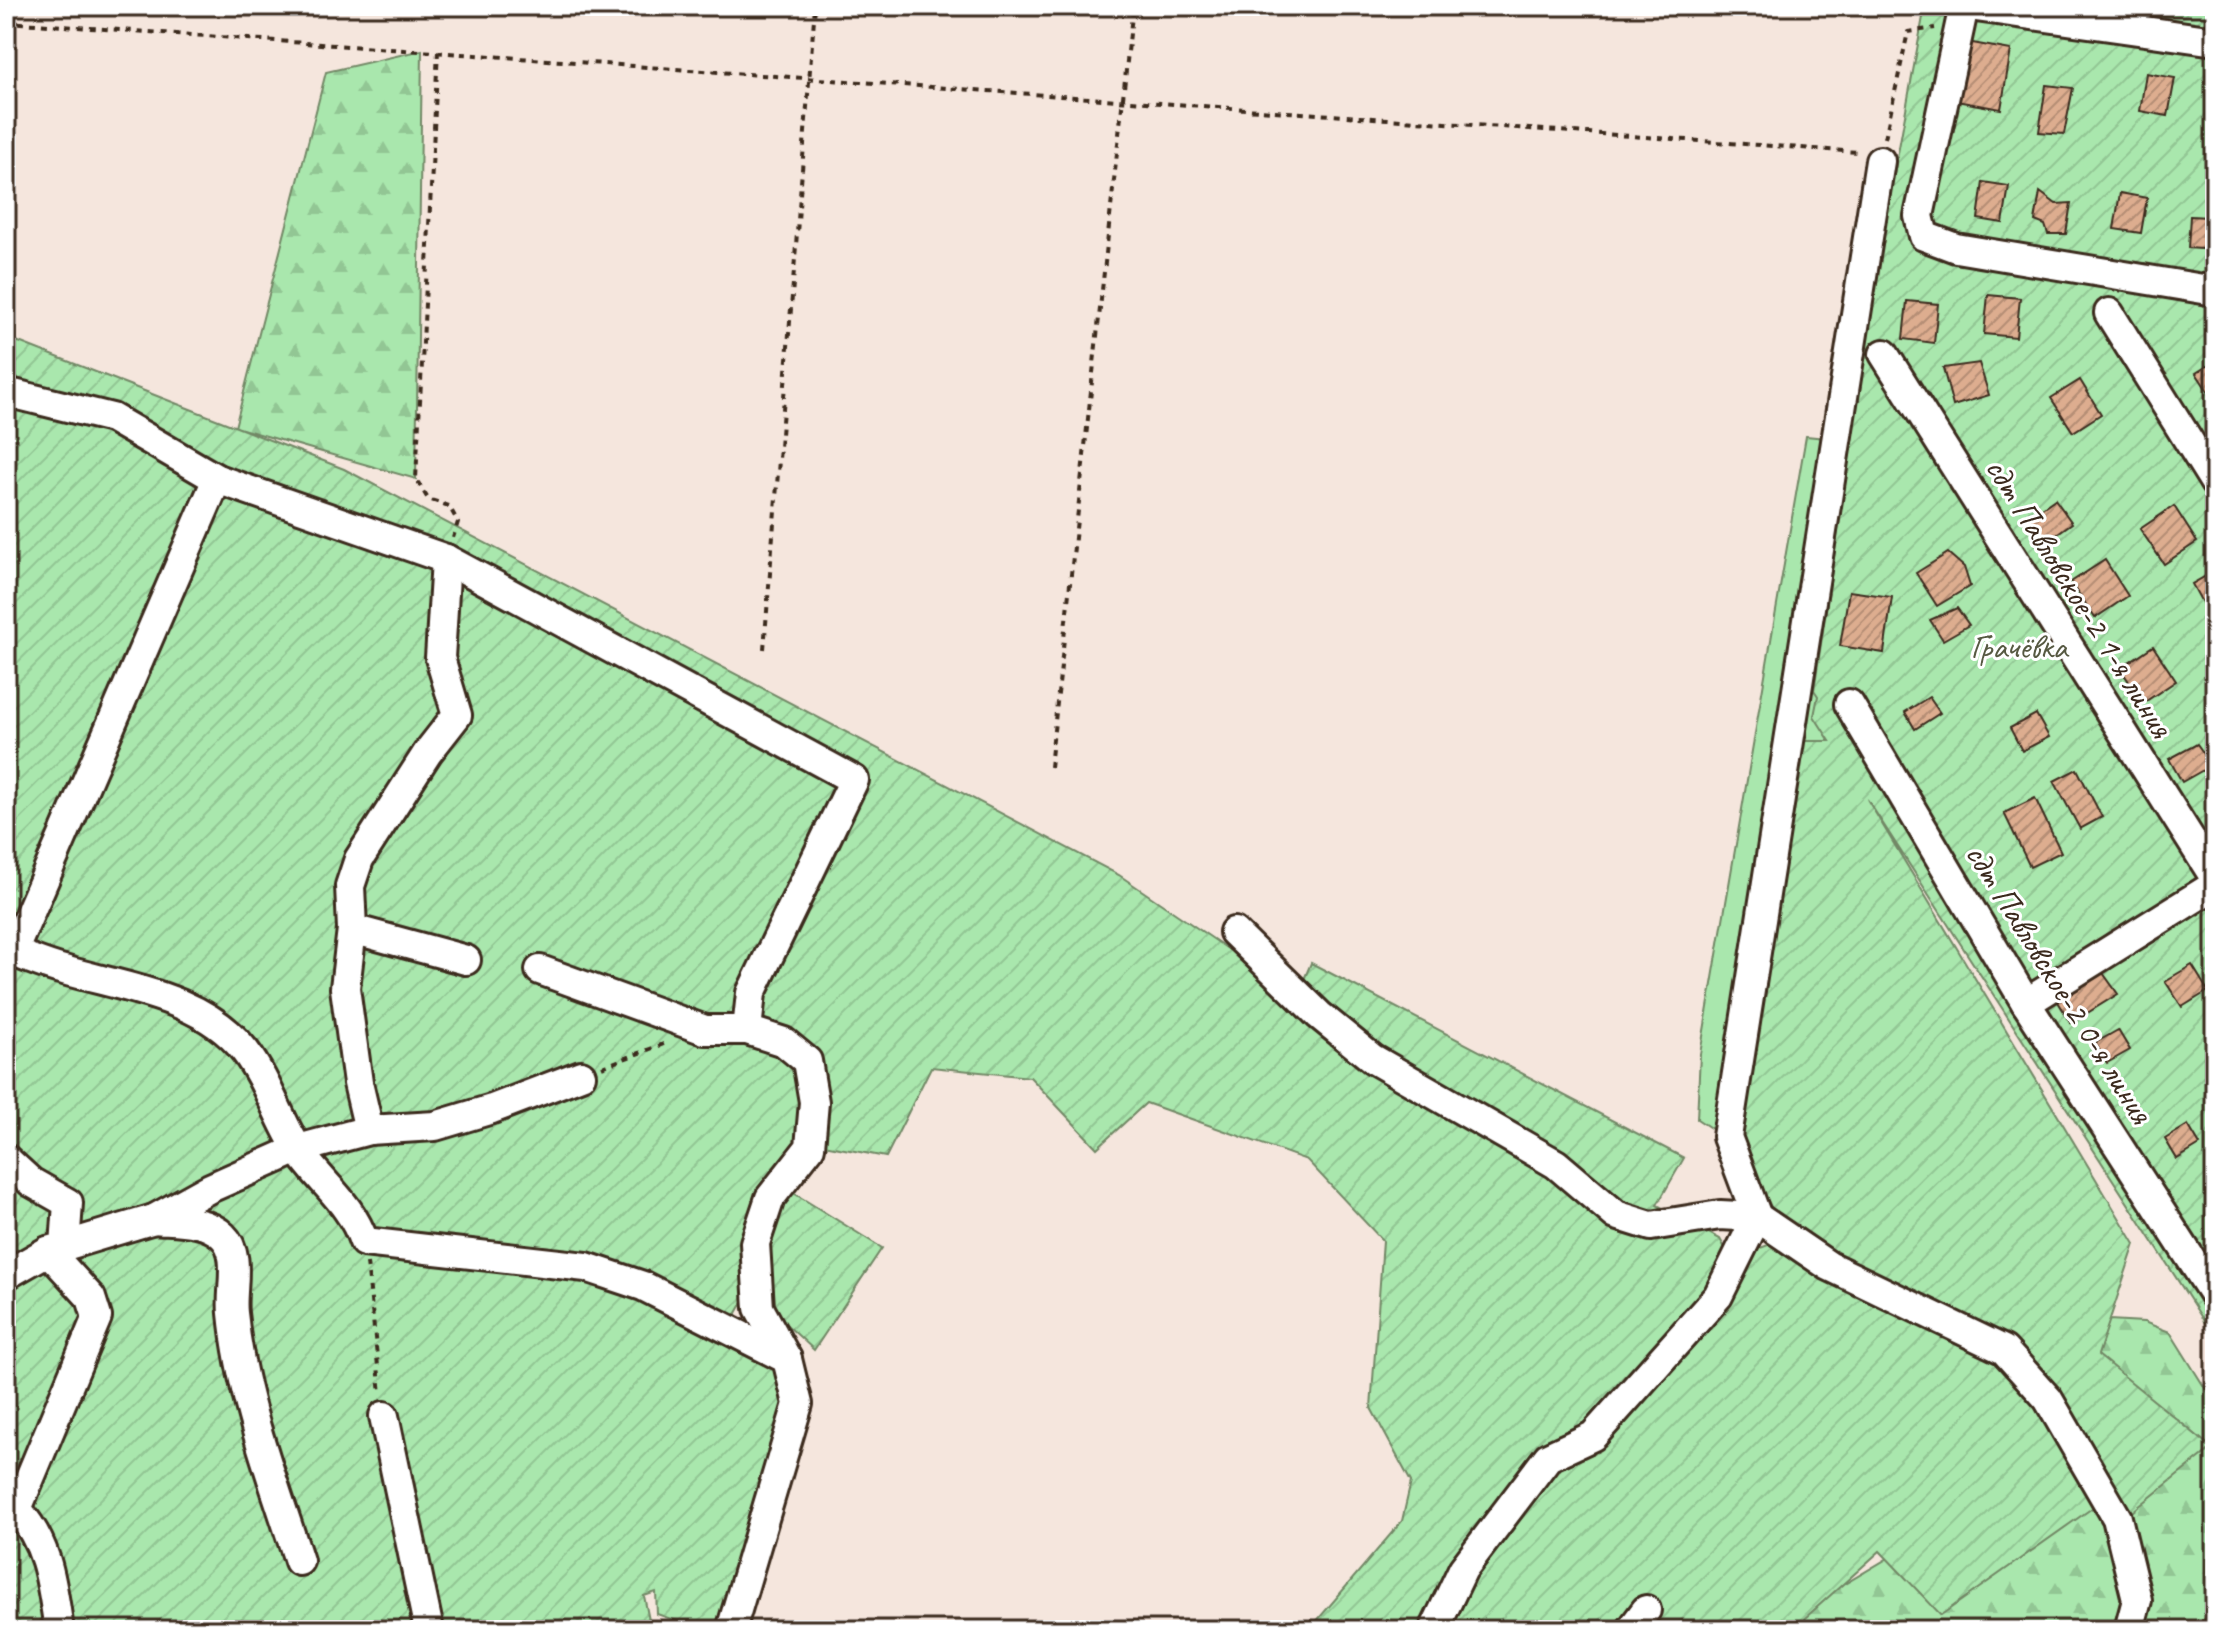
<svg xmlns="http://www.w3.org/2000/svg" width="2221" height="1636" font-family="Caveat,sans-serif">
<defs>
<pattern id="forest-firs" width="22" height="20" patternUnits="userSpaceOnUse" patternTransform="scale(2)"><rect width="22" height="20" fill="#a9e7ad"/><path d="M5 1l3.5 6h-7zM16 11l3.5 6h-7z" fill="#92c694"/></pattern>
<pattern id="garden-furrows" width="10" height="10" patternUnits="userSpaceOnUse" patternTransform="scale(2)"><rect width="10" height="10" fill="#a9e7ad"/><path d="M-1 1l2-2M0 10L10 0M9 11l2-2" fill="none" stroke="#92c694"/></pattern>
<pattern id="building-hatch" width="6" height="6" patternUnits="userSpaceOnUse" patternTransform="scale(2)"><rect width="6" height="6" fill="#ddad8f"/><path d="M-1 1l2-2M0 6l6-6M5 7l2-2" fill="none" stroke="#b48d74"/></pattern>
</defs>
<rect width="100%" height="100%" fill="#f5e6dd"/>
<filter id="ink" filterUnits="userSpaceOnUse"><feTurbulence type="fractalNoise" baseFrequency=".0125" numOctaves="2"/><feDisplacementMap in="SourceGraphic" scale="16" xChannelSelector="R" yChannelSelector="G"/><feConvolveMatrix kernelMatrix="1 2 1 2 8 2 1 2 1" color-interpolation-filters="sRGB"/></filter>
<g filter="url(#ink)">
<polygon fill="#a9e7ad" stroke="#728866" stroke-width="2" points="1806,436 1885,444 1757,1159 1697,1119 1700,1054"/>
<g fill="url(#forest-firs)" stroke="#728866" stroke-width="2">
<polygon points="422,50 416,479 235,427 326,72"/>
<polygon points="2109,1320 2144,1322 2170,1332 2215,1404 2215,1630 1812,1630 1804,1618 1800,1562 1846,1583 1912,1544 2112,1494 2212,1448 2097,1355"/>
</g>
<polygon fill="url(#garden-furrows)" stroke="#728866" stroke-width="2" points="1925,6 2215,6 2215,1338 1867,799 2135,1244 2098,1355 2212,1448 2128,1515 2112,1494 1941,1615 1880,1551 1805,1618 1812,1630 1309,1630 1402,1521 1411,1482 1371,1408 1383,1241 1307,1160 1146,1103 1097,1148 1030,1077 931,1067 886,1157 819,1144 784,1187 882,1248 814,1350 775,1314 763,1267 724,1336 773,1367 785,1402 719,1630 702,1630 657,1614 656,1592 644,1596 651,1630 6,1630 6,337 344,469 1119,875 1297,996 1311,963 1684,1158 1657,1205 1720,1239 1731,1259 1787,1238 1735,1137 1802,741 1830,741 1814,716 1818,696 1814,690 1880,251"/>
<g fill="url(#building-hatch)" stroke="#3b2a1e" stroke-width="2">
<polygon points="1967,42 2011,50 2001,109 1956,101"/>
<polygon points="2146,73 2175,78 2168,116 2140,111"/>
<polygon points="2046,85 2073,88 2064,134 2039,132"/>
<polygon points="1983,182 2009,186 2003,223 1978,219"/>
<polygon points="2040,192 2056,204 2071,203 2066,234 2048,234 2045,225 2035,221"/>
<polygon points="2120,193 2147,198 2141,233 2114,229"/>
<polygon points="2190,216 2208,217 2208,231 2215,231 2215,250 2188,248"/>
<polygon points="1988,295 2020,298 2016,337 1984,334"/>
<polygon points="1907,301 1938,304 1934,343 1903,339"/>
<polygon points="2215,361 2215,402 2196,373"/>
<polygon points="1979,363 1989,395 1953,406 1943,368"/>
<polygon points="2080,380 2101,414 2073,432 2051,398"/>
<polygon points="2055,499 2072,523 2045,542 2028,518"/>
<polygon points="2174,506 2197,542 2164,564 2140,529"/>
<polygon points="1948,553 1964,567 1970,586 1937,606 1916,573"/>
<polygon points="2105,560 2128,596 2095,618 2071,582"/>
<polygon points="2215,571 2215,605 2206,610 2192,584"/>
<polygon points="1849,591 1892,597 1884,653 1840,646"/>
<polygon points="1957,608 1969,625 1943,640 1930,620"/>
<polygon points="2153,646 2176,681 2143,703 2120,668"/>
<polygon points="1929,697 1940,713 1915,729 1905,712"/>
<polygon points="2036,714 2049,737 2022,751 2010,728"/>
<polygon points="2197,744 2212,765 2182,782 2169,759"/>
<polygon points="2077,769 2102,817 2080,829 2054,781"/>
<polygon points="2035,798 2061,852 2030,867 2004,813"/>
<polygon points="2192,965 2208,991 2182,1007 2165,981"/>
<polygon points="2098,966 2118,994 2071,1023 2054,995"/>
<polygon points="2118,1030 2130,1050 2107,1063 2095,1043"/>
<polygon points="2188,1125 2200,1145 2177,1159 2165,1139"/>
</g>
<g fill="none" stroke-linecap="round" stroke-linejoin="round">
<defs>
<g id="minor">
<polyline points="1964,6 1919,216 1924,236 1956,248 2215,291"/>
<polyline points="1969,6 2215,41"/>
<polyline points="2109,313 2215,483"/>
<polyline points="1884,354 2215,878"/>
<polyline points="6,392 112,418 217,479 446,559 854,780 751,993 747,1030"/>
<polyline points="1849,704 2026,1003 2215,1296"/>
<polyline points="352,929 466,960"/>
<polyline points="1234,932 1319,1015 1373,1059 1556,1164 1616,1215 1651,1226 1720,1215 1757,1217 1829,1266 2004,1350 2048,1399 2117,1518 2137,1600 2129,1630"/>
<path d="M6 950C25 956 44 965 64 970 125 988 203 997 245 1051 267 1080 278 1117 297 1148 319 1182 351 1202 364 1242L586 1267 643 1286 787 1359 798 1404 731 1630"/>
<polyline points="13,952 217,479"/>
<polyline points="540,970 705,1030 747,1030 784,1042 807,1061 814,1102 810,1147 770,1198 755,1243 759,1308 787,1359"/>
<polyline points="2026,1003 2215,885"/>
<polyline points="369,1130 358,1083 345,988 352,929 350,886 359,859 428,752 457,715 440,658 446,559"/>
<polyline points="6,1159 31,1182 68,1203 65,1246"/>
<path d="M154 1219C176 1221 206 1219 223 1236 242 1254 230 1290 233 1313 241 1398 273 1480 299 1561"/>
<path d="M48 1251 91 1298 97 1317 17 1509C49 1545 52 1584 59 1630"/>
<polyline points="6,1275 48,1251 154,1219 210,1188 298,1149 369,1130 435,1126 492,1109 581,1075"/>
<polyline points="384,1416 429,1630"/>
<polyline points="1434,1630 1463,1569 1548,1457 1593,1436 1718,1296 1757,1217 1727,1137 1880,161"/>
<polyline points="1631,1630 1646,1610"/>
</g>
</defs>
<use href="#minor" stroke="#3b2a1e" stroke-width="34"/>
<g stroke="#3b2a1e" stroke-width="4" stroke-dasharray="6 6" stroke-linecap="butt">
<polyline points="6,22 1858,152"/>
<polyline points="438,51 416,479 428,499 449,506 458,522 453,538"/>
<polyline points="1885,138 1908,32 1935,28"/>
<polyline points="764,649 815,6"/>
<polyline points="1050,767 1133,6"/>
<polyline points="602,1067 669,1042"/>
<polyline points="367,1263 381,1394"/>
</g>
<use href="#minor" stroke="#fff" stroke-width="28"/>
</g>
</g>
<g text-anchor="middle" stroke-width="6" stroke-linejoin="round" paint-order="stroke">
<g font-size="34" fill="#3b2a1e" stroke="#fff">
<text transform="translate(2080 597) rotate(58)" y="12">сдт Павловское-2 1-я линия</text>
<text transform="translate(2060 983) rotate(58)" y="12">сдт Павловское-2 0-я линия</text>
</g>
<g font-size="34" fill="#565942" stroke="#fff">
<text x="2019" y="658">Грачёвка</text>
</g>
</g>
<rect width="2221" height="1636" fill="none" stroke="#fff" stroke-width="32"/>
<rect x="16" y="16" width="2189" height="1604" fill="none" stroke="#3b2a1e" stroke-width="3" filter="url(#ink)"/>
</svg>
